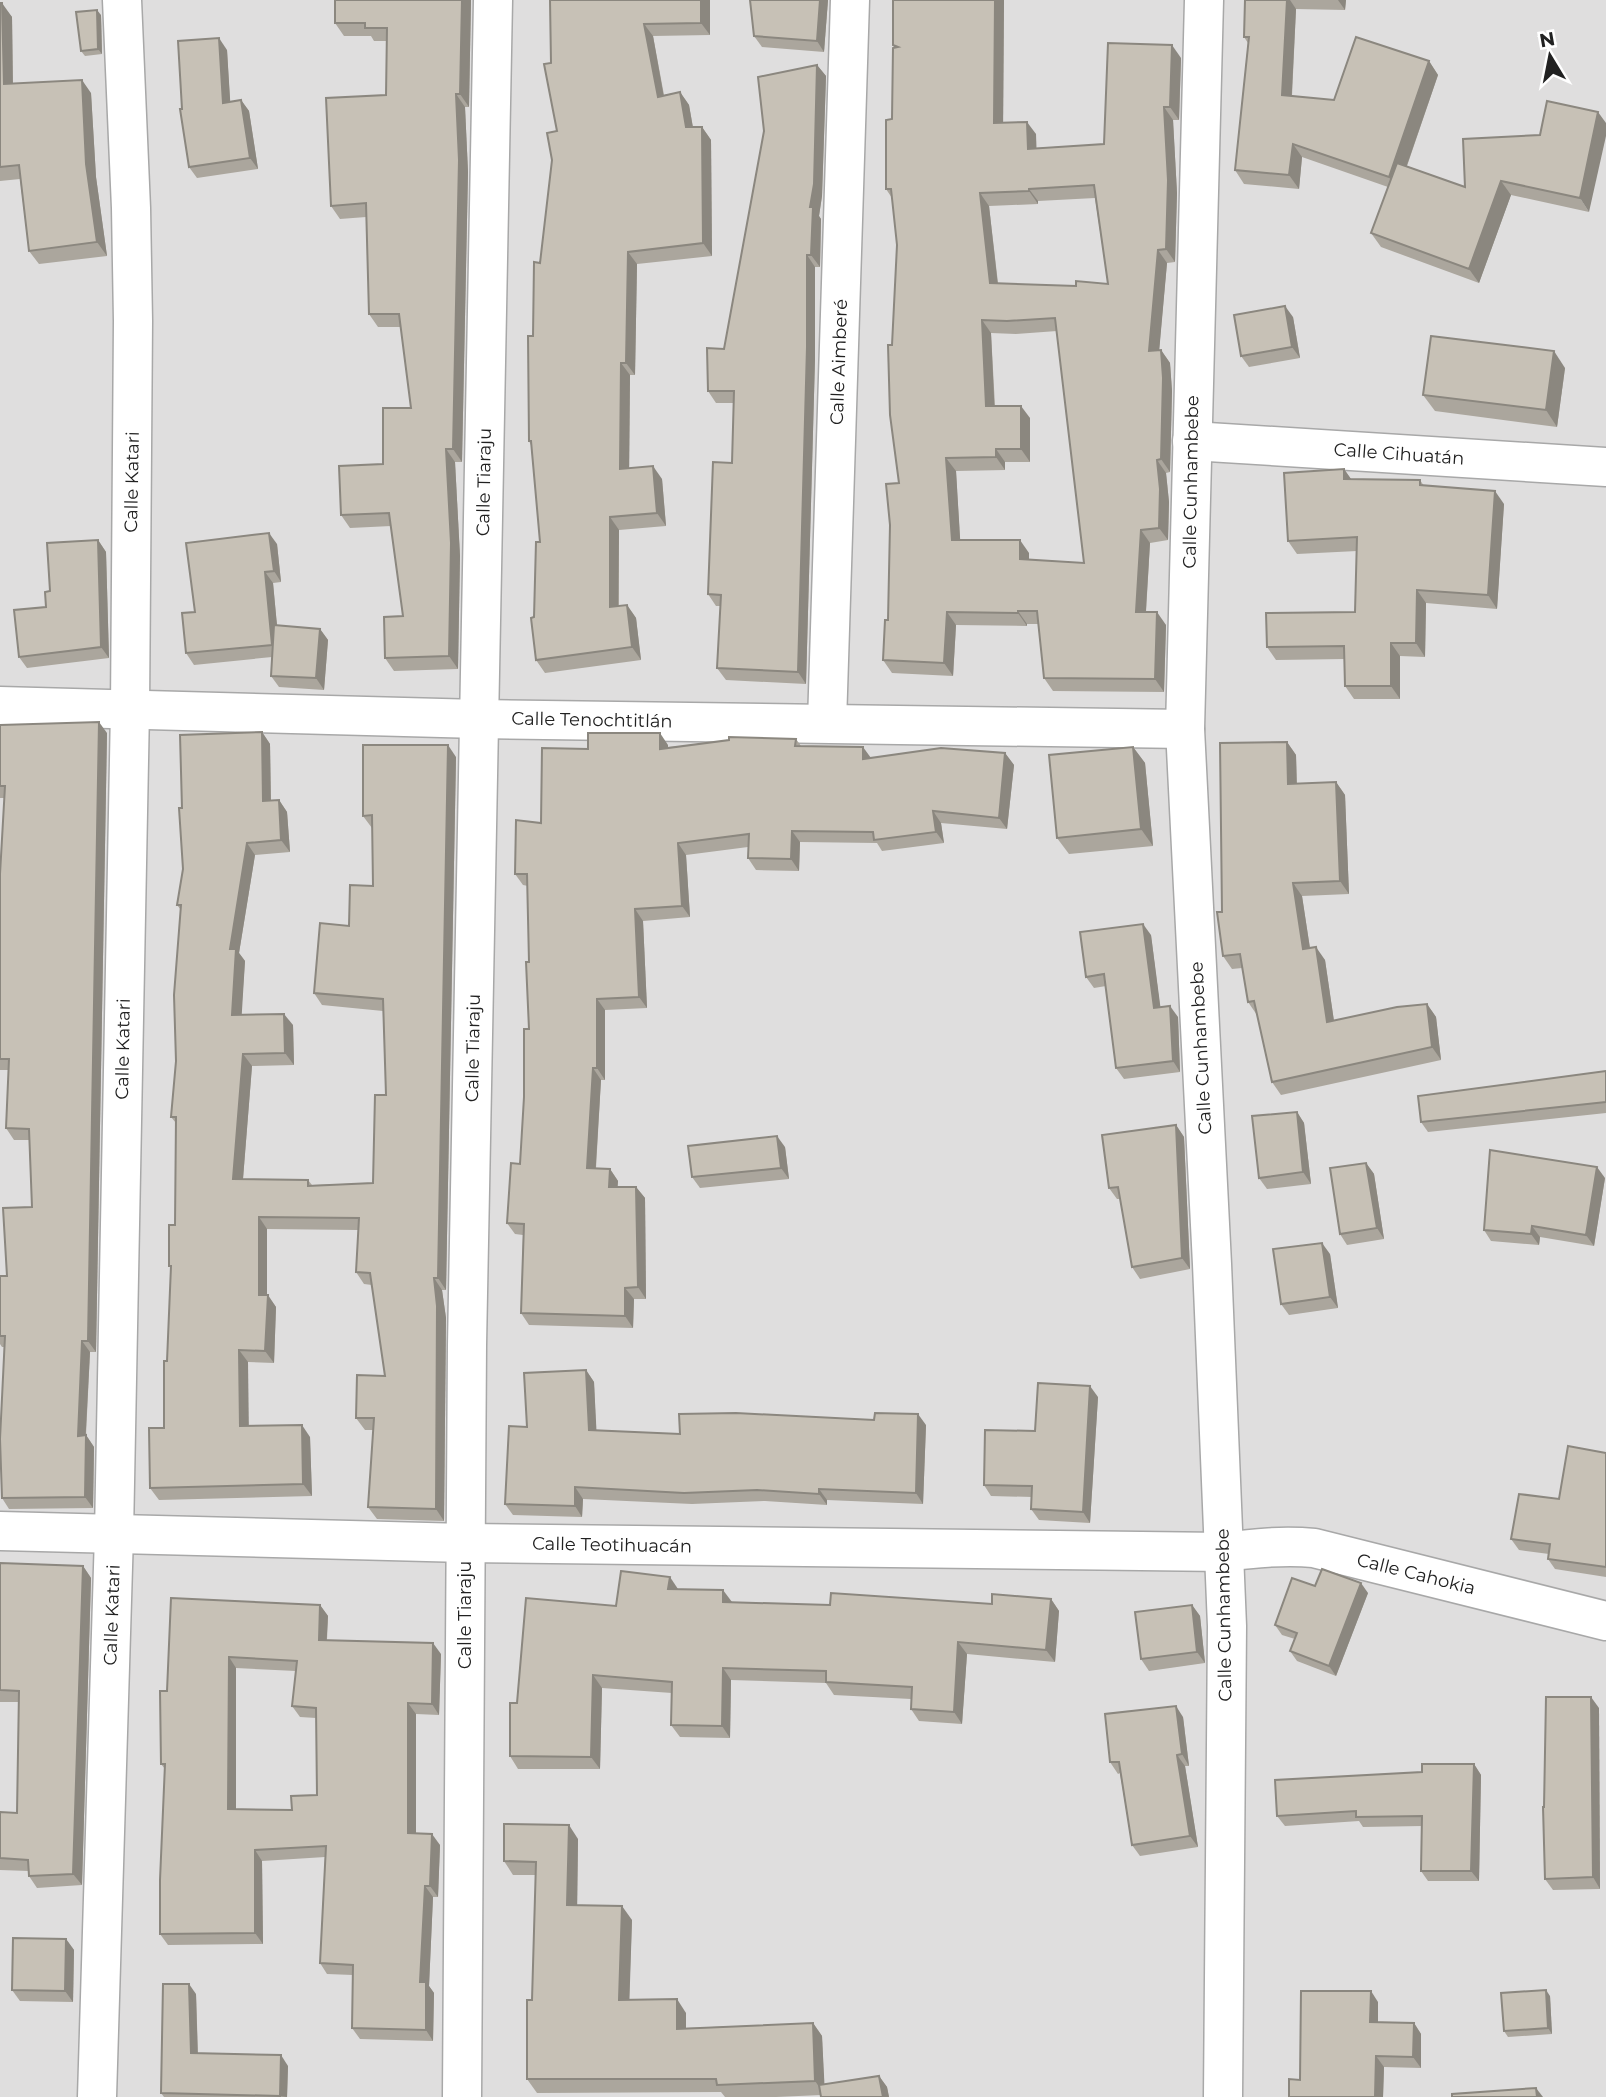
<svg xmlns="http://www.w3.org/2000/svg" width="1606" height="2097" font-family="Montserrat,sans-serif">
<rect width="100%" height="100%" fill="#f2f0e7"/>
<rect fill="#dfdede" x="0" y="0" width="1606" height="2097"/>
<g fill="none" stroke-linecap="round" stroke-linejoin="round">
<defs>
<g id="minor">
<polyline points="1204,0 1185,729 1212,1264 1227,1626 1223,2097"/>
<polyline points="1192,441 1606,467"/>
<polyline points="0,706 479,719 1185,729"/>
<polyline points="827,723 850,0"/>
<path d="M0 1531 465 1543 1224 1552C1254 1548 1283 1545 1314 1548L1606 1621"/>
<polyline points="97,2097 114,1534 130,709 133,321 131,208 122,0"/>
<polyline points="462,2097 467,1345 493,0"/>
</g>
</defs>
<use href="#minor" stroke="#a8a8a8" stroke-width="41"/>
<use href="#minor" stroke="#fff" stroke-width="38"/>
</g>
<g fill="#aba69d" fill-rule="evenodd">
<polygon points="335,0 471,0 469,107 465,107 468,172 462,462 455,462 460,556 458,669 394,671 385,658 403,616 391,526 350,528 341,515 383,464 411,408 401,327 378,327 369,314 366,217 340,219 331,206 386,95 387,41 374,41 371,36 344,36 335,23"/>
<polygon points="550,0 710,0 710,35 653,36 664,95 680,92 689,105 693,127 702,127 711,140 712,256 637,264 635,375 630,375 629,469 662,479 666,526 619,530 619,606 627,605 636,618 641,660 545,673 536,660 534,617 540,542 531,445 529,441 533,336 540,263 557,131"/>
<polygon points="828,0 824,52 762,47 754,36"/>
<path d="M1004 0 1003 122 1036 134V148L1104 144 1181 58 1179 120H1173L1177 193 1175 262 1167 263 1159 350H1161L1170 363 1172 391 1170 472 1166 473 1169 502 1168 540 1150 543 1146 612 1166 625 1164 692 1053 691 1044 678 1038 624H1027V626L956 625 953 676 892 673 883 660 888 620 899 483 892 345 897 245 892 198 886 189 892 119 894 47 893 45ZM1095 198 1108 284 1076 286 998 283 989 206 1038 204V201ZM1057 331 1084 563 1029 560V553L960 540 956 471 1005 470V462H1030V418L995 406 991 333 1016 334Z"/>
<polygon points="1245,0 1346,0 1345,10 1296,9 1292,96 1334,100 1429,61 1438,75 1407,166 1465,187 1540,135 1589,212 1511,195 1479,283 1381,247 1371,233 1388,187 1302,157 1299,189 1244,184 1235,170 1248,43 1244,37"/>
<polygon points="0,3 12,17 13,84 91,93 96,177 107,256 39,264 29,251 20,179 0,181"/>
<polygon points="101,15 102,54 85,56 81,51"/>
<polygon points="227,50 230,102 241,100 249,111 258,169 197,178 189,167 182,109"/>
<polygon points="817,65 826,76 822,196 819,216 821,219 820,267 815,267 815,359 806,684 726,680 717,668 721,606 716,606 708,594 732,463 734,403 716,403 708,391 724,349"/>
<polygon points="1293,317 1300,358 1249,367 1241,356"/>
<polygon points="1565,368 1557,427 1435,411 1423,395"/>
<polygon points="1344,469 1351,479 1420,480 1424,486 1504,504 1497,609 1426,603 1425,657 1400,656 1400,699 1354,699 1345,686 1345,659 1276,660 1267,647 1355,612 1357,551 1297,554 1288,541"/>
<polygon points="98,540 106,552 109,658 27,668 19,657 46,607 50,591"/>
<polygon points="277,544 281,582 273,583 277,626 320,629 328,640 324,690 279,687 271,676 272,657 194,665 186,653 195,612"/>
<polygon points="0,725 107,733 96,1352 90,1352 86,1435 94,1447 93,1508 9,1509 2,1498 4,1347 2,1347 0,1344 0,1276 7,1276 32,1207 29,1140 14,1140 6,1128 9,1070 0,1070 0,874 5,798 0,798"/>
<polygon points="262,732 270,744 271,801 279,800 287,812 290,852 255,855 239,953 245,961 241,1015 293,1025 294,1065 252,1066 243,1179 308,1180 312,1185 373,1183 386,1095 383,1011 322,1005 314,993 349,926 373,886 372,828 363,816 456,757 446,1290 442,1290 446,1318 444,1521 377,1519 368,1507 373,1430 365,1430 356,1418 385,1376 372,1285 364,1284 356,1272 358,1230 267,1229 267,1295 276,1307 274,1363 248,1362 248,1426 310,1437 312,1496 159,1500 150,1488 164,1428 171,1268 169,1266 175,1225 176,1123 171,1117 176,1061 181,910 177,905 183,869"/>
<polygon points="796,739 801,746 871,758 1005,753 1014,765 1007,829 941,823 944,843 882,851 877,843 800,842 799,871 756,870 748,858 748,847 686,855 690,917 643,921 647,1008 605,1010 605,1080 601,1080 596,1168 610,1169 618,1181 617,1187 636,1187 645,1198 646,1299 634,1299 633,1328 529,1325 521,1313 523,1235 515,1234 507,1223 520,1164 529,1029 528,886 523,885 515,874 541,823 588,749 668,745 668,747"/>
<polygon points="1287,742 1296,755 1297,784 1336,782 1345,795 1349,894 1302,896 1310,948 1325,960 1334,1021 1427,1004 1436,1017 1441,1060 1281,1095 1272,1082 1257,1015 1248,1002 1242,968 1232,969 1223,956"/>
<polygon points="1133,747 1145,763 1153,846 1069,854 1057,838"/>
<polygon points="1151,935 1160,1007 1178,1017 1180,1072 1124,1079 1116,1068 1106,986 1094,988 1086,977"/>
<polygon points="1606,1071 1606,1113 1428,1132 1421,1122"/>
<polygon points="1297,1112 1304,1123 1311,1184 1267,1189 1259,1178"/>
<polygon points="1176,1125 1184,1137 1190,1269 1140,1279 1132,1267 1120,1199 1117,1199 1109,1188"/>
<polygon points="785,1147 789,1179 700,1188 692,1177"/>
<polygon points="1366,1163 1374,1174 1384,1239 1347,1245 1340,1234"/>
<polygon points="1605,1178 1594,1246 1540,1237 1539,1245 1491,1241 1484,1230"/>
<polygon points="1330,1254 1338,1308 1289,1315 1281,1304"/>
<polygon points="586,1370 594,1382 596,1430 680,1434 926,1425 923,1504 827,1500 827,1505 765,1501 692,1504 583,1499 582,1517 513,1515 505,1504 527,1427"/>
<polygon points="1098,1397 1090,1523 1039,1520 1031,1509 1032,1497 991,1496 984,1485 1035,1431"/>
<polygon points="1606,1453 1606,1577 1555,1569 1548,1559 1549,1554 1519,1550 1511,1539 1559,1499"/>
<polygon points="0,1563 83,1566 91,1578 82,1885 37,1888 29,1876 29,1871 0,1870 0,1812 17,1813 19,1702 0,1702"/>
<polygon points="1315,1586 1368,1593 1336,1676 1297,1661 1290,1651 1295,1639 1282,1635 1275,1625"/>
<polygon points="678,1589 732,1602 830,1605 992,1604 1051,1599 1059,1611 1055,1662 967,1654 962,1724 919,1721 911,1709 911,1699 834,1695 826,1683 731,1680 730,1738 680,1737 671,1725 672,1693 602,1688 600,1769 518,1769 510,1756 517,1703 616,1606"/>
<path d="M320 1605 328 1616 327 1640 441 1654 439 1715 416 1714V1833L440 1845 438 1897H433L429 1986 434 1993 433 2041 360 2039 352 2028 353 1975 327 1974 320 1963 325 1857 262 1861 263 1944 168 1945 160 1934 165 1769 161 1764 167 1691ZM236 1668 296 1671 292 1706 300 1717 316 1718 317 1795 292 1810 236 1809Z"/>
<polygon points="1192,1605 1200,1616 1205,1663 1149,1671 1141,1659"/>
<polygon points="1599,1708 1600,1889 1553,1890 1545,1879 1544,1807"/>
<polygon points="1183,1717 1189,1766 1185,1766 1198,1847 1140,1856 1132,1845 1120,1773 1118,1774 1110,1762"/>
<polygon points="1474,1764 1481,1775 1479,1881 1428,1881 1421,1871 1422,1826 1363,1827 1359,1821 1285,1826 1277,1816 1422,1772"/>
<polygon points="578,1839 577,1905 632,1920 629,1999 686,2013 686,2028 813,2023 822,2036 824,2084 879,2076 887,2087 889,2097 821,2097 821,2095 776,2097 725,2097 721,2092 537,2093 527,2079 532,2000 536,1875 513,1875 504,1861"/>
<polygon points="66,1939 74,1950 73,2002 20,2001 12,1990"/>
<polygon points="196,1994 198,2053 288,2066 287,2097 164,2097 161,2093"/>
<polygon points="1550,1996 1552,2034 1508,2037 1504,2031"/>
<polygon points="1378,2002 1378,2022 1414,2023 1421,2034 1421,2068 1384,2067 1383,2097 1289,2097 1300,2080"/>
</g>
<g fill="#8b877f">
<polygon points="462,0 471,0 469,107 460,94"/>
<polygon points="701,0 710,0 710,35 701,23"/>
<polygon points="820,0 828,0 824,52 817,41"/>
<polygon points="995,0 1004,0 1003,136 994,123"/>
<polygon points="1287,0 1290,0 1296,9 1291,109 1282,95"/>
<polygon points="1338,0 1346,0 1345,10"/>
<polygon points="2,3 12,17 13,98 4,84"/>
<polygon points="97,10 101,15 102,54 98,49"/>
<polygon points="644,24 653,36 666,109 658,97"/>
<polygon points="219,38 227,50 231,114 223,103"/>
<polygon points="1172,45 1181,58 1179,120 1170,107"/>
<polygon points="1429,61 1438,75 1398,191 1389,177"/>
<polygon points="817,65 826,76 822,196 819,216 821,219 820,267 811,255 810,207"/>
<polygon points="82,80 91,93 96,177 107,256 97,242 86,164"/>
<polygon points="680,92 689,105 695,140 686,127"/>
<polygon points="456,94 465,107 468,172 462,462 453,449"/>
<polygon points="241,100 249,111 258,169 250,158"/>
<polygon points="1164,107 1173,120 1177,193 1175,262 1166,249"/>
<polygon points="1598,112 1606,123 1606,136 1589,212 1580,198"/>
<polygon points="1027,122 1036,134 1037,162 1028,149"/>
<polygon points="702,127 711,140 712,256 703,243"/>
<polygon points="1293,144 1302,157 1299,189 1289,175"/>
<polygon points="1501,181 1511,195 1479,283 1469,269"/>
<polygon points="1029,189 1038,201 1038,204 1029,191"/>
<polygon points="980,193 989,206 999,295 990,283"/>
<polygon points="1158,250 1167,263 1158,364 1149,351"/>
<polygon points="628,252 637,264 635,375 626,363"/>
<polygon points="807,255 815,267 815,359 806,684 798,672"/>
<polygon points="1285,306 1293,317 1300,358 1292,347"/>
<polygon points="982,320 991,333 995,419 986,406"/>
<polygon points="1161,350 1170,363 1172,391 1170,472 1161,459"/>
<polygon points="1554,351 1565,368 1557,427 1546,410"/>
<polygon points="621,363 630,375 629,482 620,469"/>
<polygon points="1021,406 1030,418 1030,462 1021,449"/>
<polygon points="446,449 455,462 460,556 458,669 449,656"/>
<polygon points="996,449 1005,462 1005,470 996,457"/>
<polygon points="946,458 956,471 961,553 952,540"/>
<polygon points="1157,460 1166,473 1169,502 1168,540 1159,528"/>
<polygon points="653,466 662,479 666,526 657,513"/>
<polygon points="1344,469 1353,482 1344,479"/>
<polygon points="1495,491 1504,504 1497,609 1488,595"/>
<polygon points="610,517 619,530 618,620 610,607"/>
<polygon points="1141,530 1150,543 1145,625 1136,612"/>
<polygon points="269,533 277,544 281,582 274,571"/>
<polygon points="98,540 106,552 109,658 101,647"/>
<polygon points="1020,540 1029,553 1029,572 1020,559"/>
<polygon points="265,572 273,583 280,657 272,645"/>
<polygon points="1417,590 1426,603 1425,657 1416,643"/>
<polygon points="627,605 636,618 641,660 632,647"/>
<polygon points="1018,611 1027,624 1027,626 1018,613"/>
<polygon points="947,612 956,625 953,676 944,663"/>
<polygon points="1157,612 1166,625 1164,692 1155,679"/>
<polygon points="320,629 328,640 324,690 316,678"/>
<polygon points="1391,643 1400,656 1400,699 1391,686"/>
<polygon points="99,722 107,733 96,1352 88,1341"/>
<polygon points="262,732 270,744 271,813 263,801"/>
<polygon points="660,733 668,745 668,760 660,749"/>
<polygon points="1287,742 1296,755 1297,797 1288,784"/>
<polygon points="448,745 456,757 446,1290 438,1278"/>
<polygon points="863,747 871,758 863,759"/>
<polygon points="1133,747 1145,763 1153,846 1141,829"/>
<polygon points="1005,753 1014,765 1007,829 999,818"/>
<polygon points="1336,782 1345,795 1349,894 1340,881"/>
<polygon points="279,800 287,812 290,852 281,840"/>
<polygon points="933,811 941,823 944,843 936,832"/>
<polygon points="792,831 800,842 799,871 791,859"/>
<polygon points="247,843 255,855 239,953 245,961 241,1027 232,1015 230,949"/>
<polygon points="678,843 686,855 690,917 682,906"/>
<polygon points="1293,883 1302,896 1312,962 1303,949"/>
<polygon points="635,909 643,921 647,1008 639,997"/>
<polygon points="1143,924 1151,935 1162,1019 1154,1008"/>
<polygon points="1316,947 1325,960 1336,1035 1327,1022"/>
<polygon points="597,999 605,1010 605,1080 597,1068"/>
<polygon points="1427,1004 1436,1017 1441,1060 1432,1047"/>
<polygon points="1170,1006 1178,1017 1180,1072 1173,1061"/>
<polygon points="284,1014 293,1025 294,1065 285,1053"/>
<polygon points="243,1054 252,1066 242,1191 233,1179"/>
<polygon points="593,1068 601,1080 595,1179 587,1168"/>
<polygon points="1297,1112 1304,1123 1311,1184 1303,1172"/>
<polygon points="1176,1125 1184,1137 1190,1269 1182,1258"/>
<polygon points="777,1136 785,1147 789,1179 781,1168"/>
<polygon points="1366,1163 1374,1174 1384,1239 1377,1228"/>
<polygon points="1597,1167 1605,1178 1594,1246 1586,1235"/>
<polygon points="610,1169 618,1181 617,1198 609,1187"/>
<polygon points="636,1187 645,1198 646,1299 638,1287"/>
<polygon points="259,1217 267,1229 267,1307 259,1295"/>
<polygon points="1532,1226 1540,1237 1539,1245 1531,1234"/>
<polygon points="1322,1243 1330,1254 1338,1308 1330,1297"/>
<polygon points="434,1278 442,1290 446,1318 444,1521 436,1509"/>
<polygon points="625,1288 634,1299 633,1328 625,1316"/>
<polygon points="268,1295 276,1307 274,1363 265,1351"/>
<polygon points="82,1341 90,1352 85,1447 78,1436"/>
<polygon points="239,1350 248,1362 249,1438 240,1426"/>
<polygon points="586,1370 594,1382 597,1441 589,1430"/>
<polygon points="1090,1386 1098,1397 1090,1523 1083,1512"/>
<polygon points="918,1414 926,1425 923,1504 916,1493"/>
<polygon points="302,1425 310,1437 312,1496 303,1484"/>
<polygon points="86,1435 94,1447 93,1508 85,1497"/>
<polygon points="575,1487 583,1499 582,1517 575,1506"/>
<polygon points="819,1489 827,1500 827,1505 819,1494"/>
<polygon points="83,1566 91,1578 82,1885 73,1874"/>
<polygon points="670,1577 678,1589 668,1589"/>
<polygon points="1361,1583 1368,1593 1336,1676 1329,1666"/>
<polygon points="723,1590 732,1602 723,1602"/>
<polygon points="1051,1599 1059,1611 1055,1662 1046,1650"/>
<polygon points="320,1605 328,1616 326,1651 319,1640"/>
<polygon points="1192,1605 1200,1616 1205,1663 1197,1652"/>
<polygon points="958,1642 967,1654 962,1724 954,1712"/>
<polygon points="433,1643 441,1654 439,1715 432,1704"/>
<polygon points="229,1657 236,1668 236,1820 228,1809"/>
<polygon points="723,1668 731,1680 730,1738 722,1726"/>
<polygon points="593,1675 602,1688 600,1769 591,1757"/>
<polygon points="1591,1697 1599,1708 1600,1889 1593,1877"/>
<polygon points="408,1703 416,1714 416,1844 408,1833"/>
<polygon points="1176,1706 1183,1717 1189,1766 1182,1754"/>
<polygon points="1177,1755 1185,1766 1198,1847 1190,1836"/>
<polygon points="1474,1764 1481,1775 1479,1881 1471,1871"/>
<polygon points="569,1825 578,1839 577,1918 567,1905"/>
<polygon points="432,1834 440,1845 438,1897 430,1886"/>
<polygon points="255,1850 262,1861 263,1944 255,1933"/>
<polygon points="425,1886 433,1897 429,1986 434,1993 433,2041 426,2030 420,1982"/>
<polygon points="622,1906 632,1920 629,2013 619,2000"/>
<polygon points="66,1939 74,1950 73,2002 65,1991"/>
<polygon points="189,1984 196,1994 198,2064 191,2053"/>
<polygon points="1546,1990 1550,1996 1552,2034 1548,2028"/>
<polygon points="1371,1991 1378,2002 1378,2033 1370,2022"/>
<polygon points="677,1999 686,2013 686,2042 677,2029"/>
<polygon points="813,2023 822,2036 825,2095 815,2081"/>
<polygon points="1414,2023 1421,2034 1421,2068 1413,2057"/>
<polygon points="281,2055 288,2066 287,2097 280,2096"/>
<polygon points="1376,2056 1384,2067 1383,2097 1375,2097"/>
<polygon points="879,2076 887,2087 889,2097 883,2097"/>
<polygon points="1536,2088 1543,2097 1537,2097"/>
</g>
<g fill="#c7c1b6" stroke="#8b877f" stroke-width="2" fill-rule="evenodd">
<polygon points="335,0 462,0 460,94 456,94 459,160 453,449 446,449 451,543 449,656 385,658 384,617 403,616 389,513 341,515 339,466 383,464 383,408 411,408 399,314 369,314 366,203 331,206 326,98 386,95 387,28 365,28 365,23 335,23"/>
<polygon points="550,0 701,0 701,23 644,24 658,97 680,92 686,127 702,127 703,243 628,252 626,363 621,363 620,469 653,466 657,513 610,517 610,607 627,605 632,647 536,660 531,618 534,617 536,542 540,542 531,441 529,441 528,336 533,336 534,262 540,263 552,160 547,133 557,131 544,64 551,63"/>
<polygon points="750,0 820,0 817,41 754,36"/>
<path d="M893 0H995L994 123 1027 122 1028 149 1104 144 1108 43 1172 45 1170 107H1164L1168 180 1166 249 1158 250 1149 351 1161 350 1163 378 1161 459 1157 460 1160 489 1159 528 1141 530 1136 612H1157L1155 679 1044 678 1037 611H1018V613L947 612 944 663 883 660 885 620H888L890 525 886 484 899 483 890 415 888 345H892L897 245 891 189H886V120L892 119 893 48 898 47 893 45ZM1094 185 1108 284 1076 281V286L990 283 980 193 1029 191V189ZM1055 318 1084 563 1020 559V540H952L946 458 996 457V449H1021V406H986L982 320 1007 321Z"/>
<polygon points="1245,0 1287,0 1282,95 1334,100 1356,37 1429,61 1389,177 1293,144 1289,175 1235,170 1249,37 1244,37"/>
<polygon points="0,3 2,3 4,84 82,80 86,164 97,242 29,251 19,165 0,167"/>
<polygon points="97,10 98,49 81,51 76,12"/>
<polygon points="219,38 223,103 241,100 250,158 189,167 180,109 182,109 178,41"/>
<polygon points="817,65 814,184 810,207 813,207 811,255 807,255 807,347 798,672 717,668 721,595 708,594 713,462 732,463 734,391 708,391 707,348 724,349 764,131 758,77"/>
<polygon points="1547,101 1598,112 1580,198 1501,181 1469,269 1371,233 1397,163 1465,187 1463,139 1540,135"/>
<polygon points="1285,306 1292,347 1241,356 1234,315"/>
<polygon points="1431,336 1554,351 1546,410 1423,395"/>
<polygon points="1344,469 1344,479 1420,480 1420,485 1495,491 1488,595 1417,590 1416,643 1391,643 1391,686 1345,686 1344,646 1267,647 1266,613 1355,612 1357,537 1288,541 1284,473"/>
<polygon points="269,533 274,571 265,572 272,645 186,653 182,613 195,612 186,543"/>
<polygon points="98,540 101,647 19,657 14,610 46,607 45,592 50,591 47,543"/>
<polygon points="274,625 320,629 316,678 271,676"/>
<polygon points="99,722 88,1341 82,1341 78,1436 86,1435 85,1497 2,1498 0,1439 5,1336 0,1336 0,1276 7,1276 3,1208 32,1207 29,1129 6,1128 9,1059 0,1059 0,874 5,786 0,786 0,725"/>
<polygon points="262,732 263,801 279,800 281,840 247,843 230,949 236,949 232,1015 284,1014 285,1053 243,1054 233,1179 308,1180 308,1186 373,1183 375,1095 386,1095 383,999 314,993 320,923 349,926 350,885 373,886 372,815 363,816 363,745 448,745 438,1278 434,1278 437,1306 436,1509 368,1507 374,1418 356,1418 357,1375 385,1376 370,1273 356,1272 359,1218 259,1217 259,1295 268,1295 265,1351 239,1350 240,1426 302,1425 303,1484 150,1488 149,1428 164,1428 164,1361 167,1361 171,1266 169,1266 169,1225 175,1225 176,1117 171,1117 176,1061 174,995 181,905 177,905 183,869 179,808 182,808 180,735"/>
<polygon points="588,733 660,733 660,749 729,740 729,737 796,739 795,746 863,747 863,759 941,748 1005,753 999,818 933,811 936,832 874,840 873,832 792,831 791,859 748,858 749,834 678,843 682,906 635,909 639,997 597,999 597,1068 593,1068 587,1168 610,1169 609,1187 636,1187 638,1287 625,1288 625,1316 521,1313 524,1224 507,1223 511,1163 520,1164 524,1097 524,1029 529,1029 526,962 529,962 527,874 515,874 516,820 541,823 542,748 588,749"/>
<polygon points="1287,742 1288,784 1336,782 1340,881 1293,883 1303,949 1316,947 1327,1022 1397,1007 1427,1004 1432,1047 1272,1082 1254,1001 1248,1002 1240,954 1223,956 1217,912 1222,912 1220,743"/>
<polygon points="1133,747 1141,829 1057,838 1049,755"/>
<polygon points="1143,924 1154,1008 1170,1006 1173,1061 1116,1068 1104,974 1086,977 1080,932"/>
<polygon points="1606,1071 1606,1102 1421,1122 1418,1096"/>
<polygon points="1297,1112 1303,1172 1259,1178 1252,1116"/>
<polygon points="1176,1125 1182,1258 1132,1267 1118,1187 1109,1188 1102,1135"/>
<polygon points="777,1136 781,1168 692,1177 688,1146"/>
<polygon points="1490,1150 1597,1167 1586,1235 1532,1226 1531,1234 1484,1230"/>
<polygon points="1366,1163 1377,1228 1340,1234 1330,1168"/>
<polygon points="1322,1243 1330,1297 1281,1304 1273,1249"/>
<polygon points="586,1370 589,1430 680,1434 679,1414 736,1413 874,1420 875,1413 918,1414 916,1493 819,1489 819,1494 757,1490 684,1493 575,1487 575,1506 505,1504 509,1426 527,1427 524,1373"/>
<polygon points="1038,1383 1090,1386 1083,1512 1031,1509 1032,1486 984,1485 985,1430 1035,1431"/>
<polygon points="1568,1446 1606,1453 1606,1567 1548,1559 1550,1544 1511,1539 1519,1494 1559,1499"/>
<polygon points="0,1563 83,1566 73,1874 29,1876 28,1860 0,1858 0,1812 17,1813 19,1691 0,1690"/>
<polygon points="1322,1569 1361,1583 1329,1666 1290,1651 1297,1633 1275,1625 1292,1578 1315,1586"/>
<polygon points="621,1571 670,1577 668,1589 723,1590 723,1602 830,1605 831,1593 992,1604 992,1594 1051,1599 1046,1650 958,1642 954,1712 911,1709 912,1687 826,1682 826,1671 723,1668 722,1726 671,1725 672,1682 593,1675 591,1757 510,1756 510,1703 517,1703 526,1598 616,1606"/>
<path d="M171 1598 320 1605 319 1640 433 1643 432 1704 408 1703V1833L432 1834 430 1886H425L420 1982H426V2030L352 2028 353 1965 320 1963 326 1846 255 1850V1933L160 1934V1880L165 1764H161L160 1691H167ZM229 1657 297 1661 292 1706 316 1708 317 1795 291 1796 292 1810 228 1809Z"/>
<polygon points="1192,1605 1197,1652 1141,1659 1135,1612"/>
<polygon points="1546,1697 1591,1697 1593,1877 1545,1879 1543,1807 1544,1807"/>
<polygon points="1176,1706 1182,1754 1177,1755 1190,1836 1132,1845 1119,1762 1110,1762 1105,1714"/>
<polygon points="1422,1764 1474,1764 1471,1871 1421,1871 1422,1816 1356,1817 1356,1811 1277,1816 1275,1780 1422,1772"/>
<polygon points="504,1824 569,1825 567,1905 622,1906 619,2000 677,1999 677,2029 813,2023 815,2081 717,2085 716,2079 527,2079 527,2000 532,2000 536,1862 504,1861"/>
<polygon points="13,1938 66,1939 65,1991 12,1990"/>
<polygon points="163,1984 189,1984 191,2053 281,2055 280,2096 161,2093"/>
<polygon points="1546,1990 1548,2028 1504,2031 1501,1993"/>
<polygon points="1301,1991 1371,1991 1370,2022 1414,2023 1413,2057 1376,2056 1375,2097 1289,2097 1289,2079 1300,2080"/>
<polygon points="879,2076 883,2097 821,2097 819,2085"/>
<polygon points="1536,2088 1537,2097 1452,2097 1452,2094"/>
</g>
<g text-anchor="middle" stroke-width="5" stroke-linejoin="round" paint-order="stroke">
<g font-size="18" fill="#212121" stroke="#fff">
<text transform="translate(839 362) rotate(-88)" y="6">Calle Aimberé</text>
<text transform="translate(1399 454) rotate(4)" y="6">Calle Cihuatán</text>
<text transform="translate(132 482) rotate(-89)" y="6">Calle Katari</text>
<text transform="translate(484 482) rotate(-89)" y="6">Calle Tiaraju</text>
<text transform="translate(1191 482) rotate(-89)" y="6">Calle Cunhambebe</text>
<text transform="translate(592 720) rotate(1)" y="6">Calle Tenochtitlán</text>
<text transform="translate(473 1048) rotate(-89)" y="6">Calle Tiaraju</text>
<text transform="translate(1201 1048) rotate(-93)" y="6">Calle Cunhambebe</text>
<text transform="translate(123 1049) rotate(-89)" y="6">Calle Katari</text>
<text transform="translate(612 1545) rotate(1)" y="6">Calle Teotihuacán</text>
<text transform="translate(1416 1574) rotate(14)" y="6">Calle Cahokia</text>
<text transform="translate(112 1615) rotate(-88)" y="6">Calle Katari</text>
<text transform="translate(465 1615) rotate(-90)" y="6">Calle Tiaraju</text>
<text transform="translate(1224 1615) rotate(-91)" y="6">Calle Cunhambebe</text>
</g>
</g>
<g transform="translate(1550 56) rotate(350)" stroke="#ffffff" stroke-width="5" paint-order="stroke">
<path d="M0-5L12 26L0 18L-12 26Z" fill="#212121"/>
<text y="-10" font-size="19" font-weight="bold" text-anchor="middle" fill="#212121">N</text>
</g>
</svg>
